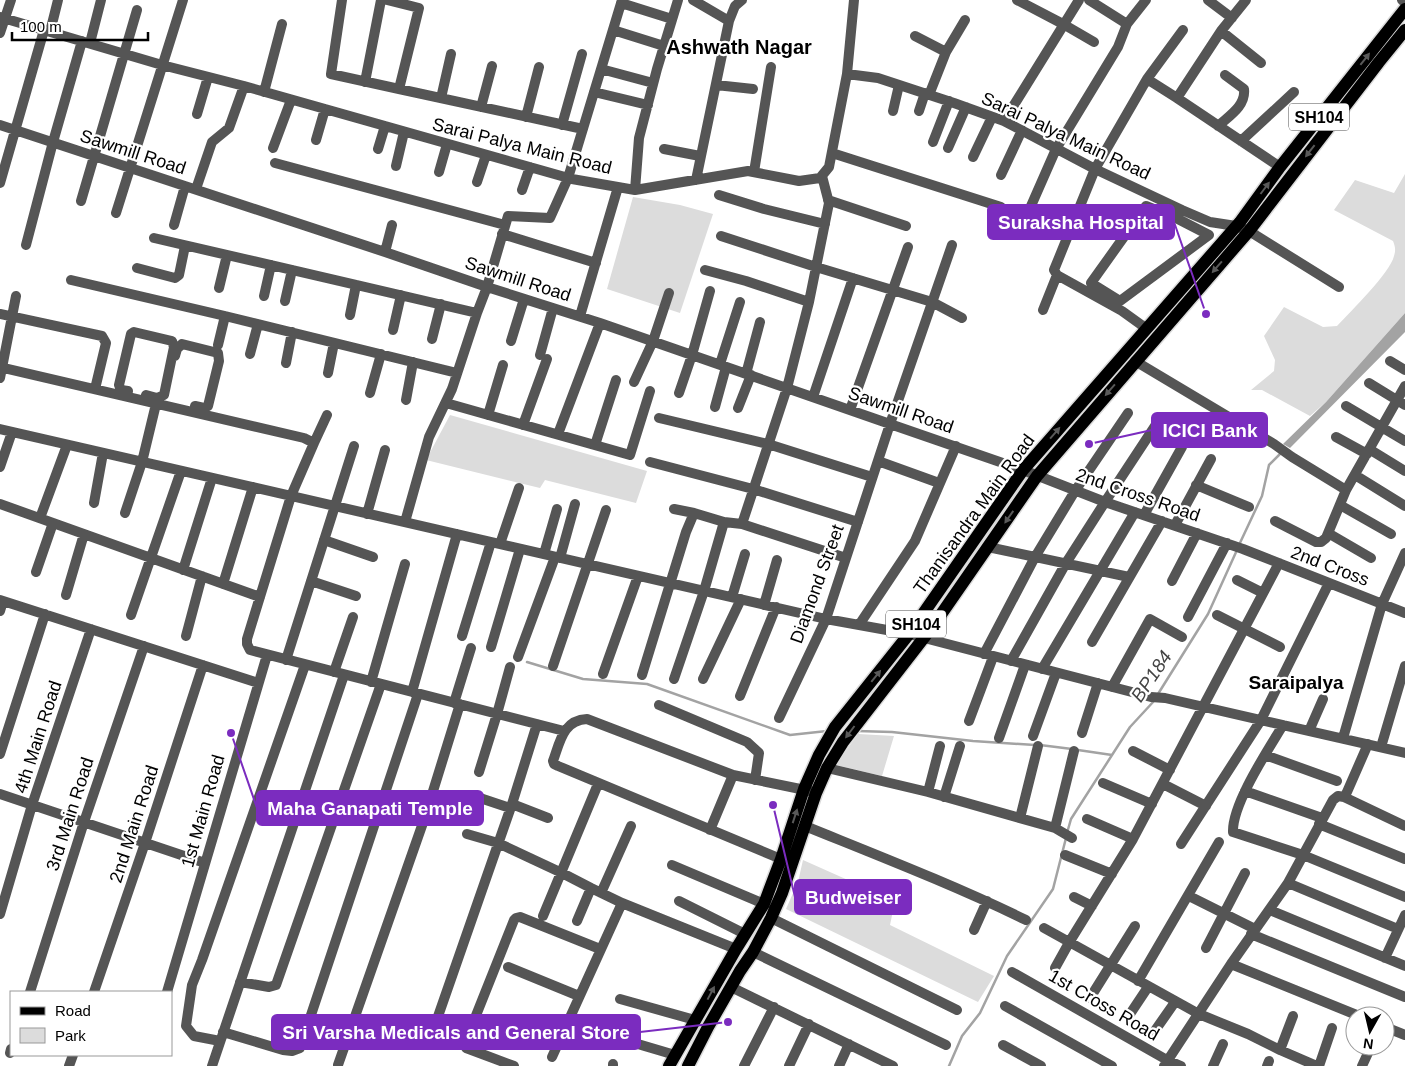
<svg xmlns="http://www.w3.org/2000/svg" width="1405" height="1066" font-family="Arial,sans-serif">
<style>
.green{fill:#dcdcdc}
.water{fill:#a3a3a3}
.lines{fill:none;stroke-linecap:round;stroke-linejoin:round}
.stream{stroke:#a3a3a3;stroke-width:2.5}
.major-casing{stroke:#dbdbdb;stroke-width:15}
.minor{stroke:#555;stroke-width:10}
.major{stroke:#000;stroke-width:12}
.oneway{fill:#595959}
.labels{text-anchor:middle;stroke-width:4.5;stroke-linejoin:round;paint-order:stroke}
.shield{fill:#fff;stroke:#4c4c4c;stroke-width:1}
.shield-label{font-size:16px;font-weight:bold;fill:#000}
.street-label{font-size:18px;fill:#000;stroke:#fff}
.water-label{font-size:19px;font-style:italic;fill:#444;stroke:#fff}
.neighbourhood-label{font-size:19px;font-weight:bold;fill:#000;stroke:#fff}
.quarter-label{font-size:20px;font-weight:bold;fill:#000;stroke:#fff}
.leader{fill:none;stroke:#7b2cbf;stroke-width:2}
.callout-dot{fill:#7b2cbf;stroke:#fff;stroke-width:2}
.callout{fill:#7b2cbf;stroke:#7b2cbf;stroke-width:2}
.callout-label{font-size:19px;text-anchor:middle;font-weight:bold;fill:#fff}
</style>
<rect width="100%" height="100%" fill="#fff"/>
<path class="green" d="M 1405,174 L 1405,313 L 1326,402 L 1310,416 L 1262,390 L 1251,390 L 1274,371 L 1275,360 L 1264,336 L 1284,307 L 1323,327 L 1337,326 C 1351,311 1390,273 1394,256 C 1396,250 1395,246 1393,241 L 1334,210 L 1355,180 L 1394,193 Z
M 633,197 L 680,205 L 713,214 L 680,313 L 607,289 Z
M 450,415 L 647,471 L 636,503 L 545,480 L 540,488 L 426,460 Z
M 858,734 L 894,736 L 882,776 L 836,765 Z
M 803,860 L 895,901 L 890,925 L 994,976 L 978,1002 L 786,909 L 798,882 Z"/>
<path class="water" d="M 1405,313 L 1405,332 L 1290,448 L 1283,444 L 1326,402 Z"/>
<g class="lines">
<path class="stream" d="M 1239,545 L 1262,496 L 1269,465 L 1281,453
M 527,662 L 583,679 L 647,684 L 790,735 L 827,731
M 1158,694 L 1208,614 L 1237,550
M 857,731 L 892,732 L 973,741 L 1035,745
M 1040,745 L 1072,749
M 1078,750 L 1112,755
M 1067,833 L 1071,819 L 1130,727 L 1154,701
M 949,1066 L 962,1036 L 980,1013 L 1007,956 L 1053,889 L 1066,838"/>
<g class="major-casing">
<path id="major" d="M 669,1066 L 736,949 L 764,904 L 781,859 L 804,789 L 819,755 L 835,727 L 909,634 L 1023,470 L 1240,222 L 1280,167 L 1405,9
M 688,1066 L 708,1027 L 740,971 L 753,952 L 771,918 L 782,893 L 816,793 L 827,768 L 843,742 L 933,626 L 1037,476 L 1249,231 L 1379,62 L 1405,30"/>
</g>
<path class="minor" d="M 342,0 L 331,74 L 399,89
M 387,0 L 419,8 L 399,89 L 583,129
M 693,0 L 729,21
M 1017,0 L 1063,24 L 1094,42
M 1089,0 L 1127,24
M 1208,0 L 1232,18
M 1402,0 L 1405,2
M 621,3 L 672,19
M 0,17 L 162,65 L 244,86 L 572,179 L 635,190 L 748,171 L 799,181 L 820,178 L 829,167 L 847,74 L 878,78 L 954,103 L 1004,121 L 1095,169 L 1182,210 L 1210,222 L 1236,226 L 1249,231 L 1339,287
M 613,30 L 664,46
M 1221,31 L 1261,63
M 50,32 L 58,0
M 0,33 L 11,0
M 915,36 L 946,52
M 90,43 L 101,0
M 601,69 L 653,83
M 847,74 L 854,0
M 1147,79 L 1183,30
M 365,82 L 381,0
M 716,85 L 753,89
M 264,92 L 282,24
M 594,92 L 648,105
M 929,95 L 946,52 L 965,20
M 441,98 L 451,54
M 1177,98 L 1280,167
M 481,107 L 492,66
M 893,111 L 899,85
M 919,111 L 925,93
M 197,114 L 208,77
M 526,117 L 539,67
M 1004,121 L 1079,0
M 0,125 L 385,252 L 487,287 L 600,323 L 890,424 L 1023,470 L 1105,502 L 1243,549 L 1405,613
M 562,125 L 582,54
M 1218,126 C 1229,116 1246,106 1244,89 L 1225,75
M 316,140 L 325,109
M 1241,141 L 1294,92
M 933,142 L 949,101
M 273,148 L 291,100
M 948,148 L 966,107
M 378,149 L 385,126
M 664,149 L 700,156
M 832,153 L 1001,207
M 973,157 L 992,117
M 275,163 L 505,225
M 396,166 L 404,132
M 439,172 L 447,144
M 754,172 L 771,67
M 1001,175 L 1022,130
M 696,180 L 729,21 L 735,6 L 742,0
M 477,182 L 486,155
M 0,183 L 44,30
M 196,189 L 212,142 L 229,128 L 244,86
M 522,190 L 530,167
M 635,190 L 639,138 L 657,69 L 678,0
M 719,195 L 764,209 L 825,224
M 828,200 L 906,226
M 81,201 L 137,10
M 1146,206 L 1176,218 L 1209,235 L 1120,301 L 1091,283 Z
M 116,213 L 183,0
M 174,225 L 185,186
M 1020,231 L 1056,149 L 1118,47 L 1127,24 L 1146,0
M 502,234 L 596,263
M 721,236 L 816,267 L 932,302 L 962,318
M 154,238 L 477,313
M 26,245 L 53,142 L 82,41
M 385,252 L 392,225
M 137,268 L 175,278 L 179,275 L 185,246
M 705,270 L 746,281 L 809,302
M 71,280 L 225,316 L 457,373
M 219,288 L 227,255
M 264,296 L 271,265
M 285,301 L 292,270
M 1043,310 L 1057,275
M 0,314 L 102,336 L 106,343 L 95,389
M 350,315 L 356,285
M 580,316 L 618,187
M 1147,329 L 1122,311 L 1057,275 L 1054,270 L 1095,169 L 1147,79 L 1177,98 L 1221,31 L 1246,0
M 393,330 L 401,295
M 432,339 L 441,304
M 511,341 L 524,299
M 218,345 L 225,316
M 250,354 L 258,324
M 540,355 L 553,308
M 175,356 L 177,349 L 182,344 L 218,353 L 219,361 L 208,406 L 204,408 L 195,406
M 1135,361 L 1274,444 L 1292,457 L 1346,490 L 1405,386
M 1390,361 L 1405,370
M 286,363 L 292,332
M 720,364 L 740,302
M 0,367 L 304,438 L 314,443 L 291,496 L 247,639 L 247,644 L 250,650 L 564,731
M 328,373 L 334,343
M 746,374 L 760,322
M 0,378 L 16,296
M 634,382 L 653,341 L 669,293
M 1369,383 L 1405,405
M 370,393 L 381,354
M 679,393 L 692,355 L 710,291
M 127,396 L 128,391 L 121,390 L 119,385 L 131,334 L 134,332 L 172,341 L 174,347 L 164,395 L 157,398 L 146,395
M 813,397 L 853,278
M 406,400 L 413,362
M 446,403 L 630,455 L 650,391
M 1346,406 L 1405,441
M 715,407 L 726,367
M 738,408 L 751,375
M 850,410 L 908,247
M 488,415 L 503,365
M 659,418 L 768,444 L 872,477
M 523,425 L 547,359
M 0,429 L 826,619 L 909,634 L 1151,697 L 1165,698 L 1405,753
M 558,434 L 600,323
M 1336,437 L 1367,454
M 314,443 L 327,415
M 595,445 L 616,380
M 1369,449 L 1405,471
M 878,461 L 939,483
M 650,462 L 753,489 L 858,522
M 0,467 L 12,432
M 1355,475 L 1405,506
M 1196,485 L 1249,507
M 94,503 L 103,453
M 0,504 L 260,597
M 1340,505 L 1391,534
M 674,509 L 694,513
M 125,513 L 142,462 L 156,404
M 367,514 L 385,450
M 1144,515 L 1182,447
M 40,518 L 67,445
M 1275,521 L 1316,542 L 1321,542 L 1326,538 L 1346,490
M 405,522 L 429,437 L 452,389 L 477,313 L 487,287 L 508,216 L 550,218 L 568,178 L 622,0
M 742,524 L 787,388 L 809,302 L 829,203 L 822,176
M 1175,525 L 1211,459
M 1328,533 L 1371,558
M 324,540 L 373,557
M 500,544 L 519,488
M 988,547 L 1129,577
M 544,554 L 557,509
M 560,558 L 575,504
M 183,570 L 212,478
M 36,572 L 53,523
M 1237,580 L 1263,593
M 311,581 L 356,596
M 1172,581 L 1197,533
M 223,584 L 253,487
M 66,595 L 84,534
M 732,597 L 745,554
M 0,600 L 258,683
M 764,605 L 777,560
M 0,611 L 3,601
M 131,615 L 181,471
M 1217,615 L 1280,647
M 1188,617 L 1227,543
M 859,625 L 915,541 L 956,446
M 186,636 L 202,576
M 462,636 L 491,542
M 1092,642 L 1162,521
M 491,647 L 520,549
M 984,654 L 1035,557 L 1075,491 L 1128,413
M 518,657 L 555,557
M 286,660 L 354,446
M 1011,661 L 1066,563 L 1105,502 L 1155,426
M 553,666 L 606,510
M 1042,669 L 1135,512
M 334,672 L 353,617
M 603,674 L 638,576
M 642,675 L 686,532 L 694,513 L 724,522 L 742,524 L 846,558
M 674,679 L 704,591 L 724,522
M 703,679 L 741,599
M 371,682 L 405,564
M 1112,687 L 1150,619 L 1182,637
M 412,692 L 457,534
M 740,696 L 776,607
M 454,703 L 471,648
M 659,705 L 747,742 L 759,753 L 755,780
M 779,718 L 826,619 L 890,424 L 952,245
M 969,721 L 993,657
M 1283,725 C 1268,750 1232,804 1233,832 L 1303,855 L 1405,897
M 1309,731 L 1323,699
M 1082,733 L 1098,683
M 1033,736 L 1056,673
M 999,738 L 1025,665
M 1343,738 L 1382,604 L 1405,553
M 1381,747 L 1405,666
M 1133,751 L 1170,770
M 0,754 L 45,614
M 1265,755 L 1337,781
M 827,768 L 928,792 L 1055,828 L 1072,838
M 479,772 L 497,714 L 510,667
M 1103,783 L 1152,804
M 1163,784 L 1206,806
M 1245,791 L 1322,818
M 928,792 L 940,746
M 0,794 L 205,863
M 477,797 L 510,808
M 944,797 L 960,746
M 1344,797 L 1405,826
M 512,804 L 548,818
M 1020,818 L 1038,746
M 1087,819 L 1133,839
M 1319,824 L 1405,859
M 805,826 C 879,856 954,885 1026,920
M 1055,828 L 1074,751
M 710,830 L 733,775
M 467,834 L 498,843 L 562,873 L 591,888 L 622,903 L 736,949
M 1181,844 L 1261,720 L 1329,583
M 1065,855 L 1112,874
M 781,859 L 558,766 L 554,764 L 553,761 C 560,742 563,720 587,719 L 733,775 L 810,791
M 672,865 L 764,904
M 1288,883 L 1398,929
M 601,893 L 631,826
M 1189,896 L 1255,929
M 1074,897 L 1092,906
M 679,901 L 745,934
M 1270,910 L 1405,966
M 0,914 L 32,805 L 91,629
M 543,916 L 598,784
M 771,918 L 957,1010
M 577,921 L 591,888
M 1044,928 L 1199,1014 L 1248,1034 L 1280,1050 L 1317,1066
M 974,930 L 987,901
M 1251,934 L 1405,997
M 1206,948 L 1245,873
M 753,952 L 946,1045
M 1385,958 L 1405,915
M 1231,964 L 1359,1016
M 508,967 L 579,996
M 1055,968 L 1070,941 L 1133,839 L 1279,563
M 1012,972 L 1167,1060 L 1181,1066
M 1138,981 L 1219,842
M 240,982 L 269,987 L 276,985 L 381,684
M 731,987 L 893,1066
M 30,992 L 84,822 L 144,646
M 94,992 L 145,843 L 203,665
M 167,992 L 267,655
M 1090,998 L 1135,926
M 620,999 L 695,1020
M 1005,1006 L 1112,1066
M 1128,1017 L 1148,987
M 473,1023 L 514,920 L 516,918 L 520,917 L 600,949
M 435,1025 L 512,804 L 537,724
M 1385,1027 L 1405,1035
M 223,1032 L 283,1050 L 292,1051 L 300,1048 L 418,694
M 1154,1032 L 1175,1002
M 604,1034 L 675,1055
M 220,1041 L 194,1036 L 186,1026 L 192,985 L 202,960 L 305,665
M 1003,1045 L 1041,1066
M 466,1048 L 514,1066
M 1280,1050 L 1293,1016
M 10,1053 L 11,1049
M 552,1057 L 622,903
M 338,1065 L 425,817 L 460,704
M 69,1066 L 73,1055
M 212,1066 L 344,675
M 613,1066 L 613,1064
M 744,1066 L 774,1007
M 789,1066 L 809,1024
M 839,1066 L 849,1044
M 1164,1066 L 1231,964 L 1288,883 L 1333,800 L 1338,796 L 1344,797 L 1347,792 L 1368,744
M 1213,1066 L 1223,1044
M 1267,1066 L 1269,1061
M 1319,1066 L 1332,1028
M 1362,1066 L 1368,1053"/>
<use href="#major" class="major"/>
</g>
<defs><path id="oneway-solid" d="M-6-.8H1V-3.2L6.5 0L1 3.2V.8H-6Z" transform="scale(1.25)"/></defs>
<g class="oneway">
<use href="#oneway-solid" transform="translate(1365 59) rotate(-52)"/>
<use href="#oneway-solid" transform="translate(1310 151) rotate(128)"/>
<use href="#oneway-solid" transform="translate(1265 188) rotate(-53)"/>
<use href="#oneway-solid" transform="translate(1217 267) rotate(131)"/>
<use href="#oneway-solid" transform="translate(1110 390) rotate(131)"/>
<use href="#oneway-solid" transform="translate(1055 433) rotate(-49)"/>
<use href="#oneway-solid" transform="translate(1009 517) rotate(125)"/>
<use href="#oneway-solid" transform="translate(876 676) rotate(-51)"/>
<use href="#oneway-solid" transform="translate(850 732) rotate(127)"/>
<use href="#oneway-solid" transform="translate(795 816) rotate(-72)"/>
<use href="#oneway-solid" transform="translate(711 993) rotate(-62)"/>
</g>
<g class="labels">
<g class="shield">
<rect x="1289" y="103.5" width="60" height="27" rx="4"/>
<rect x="886" y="610.5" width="60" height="27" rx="4"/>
</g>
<g class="shield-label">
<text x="1319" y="123">SH104</text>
<text x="916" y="630">SH104</text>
</g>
<g class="street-label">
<text transform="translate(1066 136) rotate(25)" y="6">Sarai Palya Main Road</text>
<text transform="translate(522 146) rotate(14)" y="6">Sarai Palya Main Road</text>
<text transform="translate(133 152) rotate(18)" y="6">Sawmill Road</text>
<text transform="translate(518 279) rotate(18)" y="6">Sawmill Road</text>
<text transform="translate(901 410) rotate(19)" y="6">Sawmill Road</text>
<text transform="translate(1138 495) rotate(19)" y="6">2nd Cross Road</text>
<text transform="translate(974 514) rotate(-54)" y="6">Thanisandra Main Road</text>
<text transform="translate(1330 566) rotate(21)" y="6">2nd Cross</text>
<text transform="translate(817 584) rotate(-70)" y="6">Diamond Street</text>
<text transform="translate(38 737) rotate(-72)" y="6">4th Main Road</text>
<text transform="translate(203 811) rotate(-74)" y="6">1st Main Road</text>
<text transform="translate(70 814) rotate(-72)" y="6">3rd Main Road</text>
<text transform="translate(134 824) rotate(-72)" y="6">2nd Main Road</text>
<text transform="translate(1104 1005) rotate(30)" y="6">1st Cross Road</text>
</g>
<g class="water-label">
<text transform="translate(1151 676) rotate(-56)" y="7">BP184</text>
</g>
<g class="neighbourhood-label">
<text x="1296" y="689">Saraipalya</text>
</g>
<g class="quarter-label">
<text x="739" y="54">Ashwath Nagar</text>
</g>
</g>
<path class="leader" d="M1206 314L1174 222M1089 444L1152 430M231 733L257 808M773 805L795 897M728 1022L640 1032"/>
<g class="callout-dot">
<circle cx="1206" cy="314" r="5"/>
<circle cx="1089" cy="444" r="5"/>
<circle cx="231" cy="733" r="5"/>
<circle cx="773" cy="805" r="5"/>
<circle cx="728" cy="1022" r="5"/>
</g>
<g class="callout">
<rect x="988" y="205" width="186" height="34" rx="5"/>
<rect x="1152" y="413" width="115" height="34" rx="5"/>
<rect x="257" y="791" width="226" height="34" rx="5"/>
<rect x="795" y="880" width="116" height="34" rx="5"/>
<rect x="272" y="1015" width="368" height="34" rx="5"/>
</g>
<g class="callout-label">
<text x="1081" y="229">Suraksha Hospital</text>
<text x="1210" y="437">ICICI Bank</text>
<text x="370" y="815">Maha Ganapati Temple</text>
<text x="853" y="904">Budweiser</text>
<text x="456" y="1039">Sri Varsha Medicals and General Store</text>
</g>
<rect x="10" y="991" width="162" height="65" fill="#ffffff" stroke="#999999"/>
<rect x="20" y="1007" width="25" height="8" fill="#000000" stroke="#999999"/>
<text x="55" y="1016" font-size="15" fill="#000000">Road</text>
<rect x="20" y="1028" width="25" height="15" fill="#dcdcdc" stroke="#999999"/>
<text x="55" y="1041" font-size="15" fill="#000000">Park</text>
<g transform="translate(1370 1031) rotate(188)"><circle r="24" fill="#ffffff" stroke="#999999"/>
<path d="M0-4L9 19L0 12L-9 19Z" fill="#000000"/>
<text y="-8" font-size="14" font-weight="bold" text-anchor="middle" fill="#000000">N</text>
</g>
<path d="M12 32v8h136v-8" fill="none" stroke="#000000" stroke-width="2.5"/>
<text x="20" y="32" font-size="15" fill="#000000" stroke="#ffffff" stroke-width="4" paint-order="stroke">100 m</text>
</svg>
